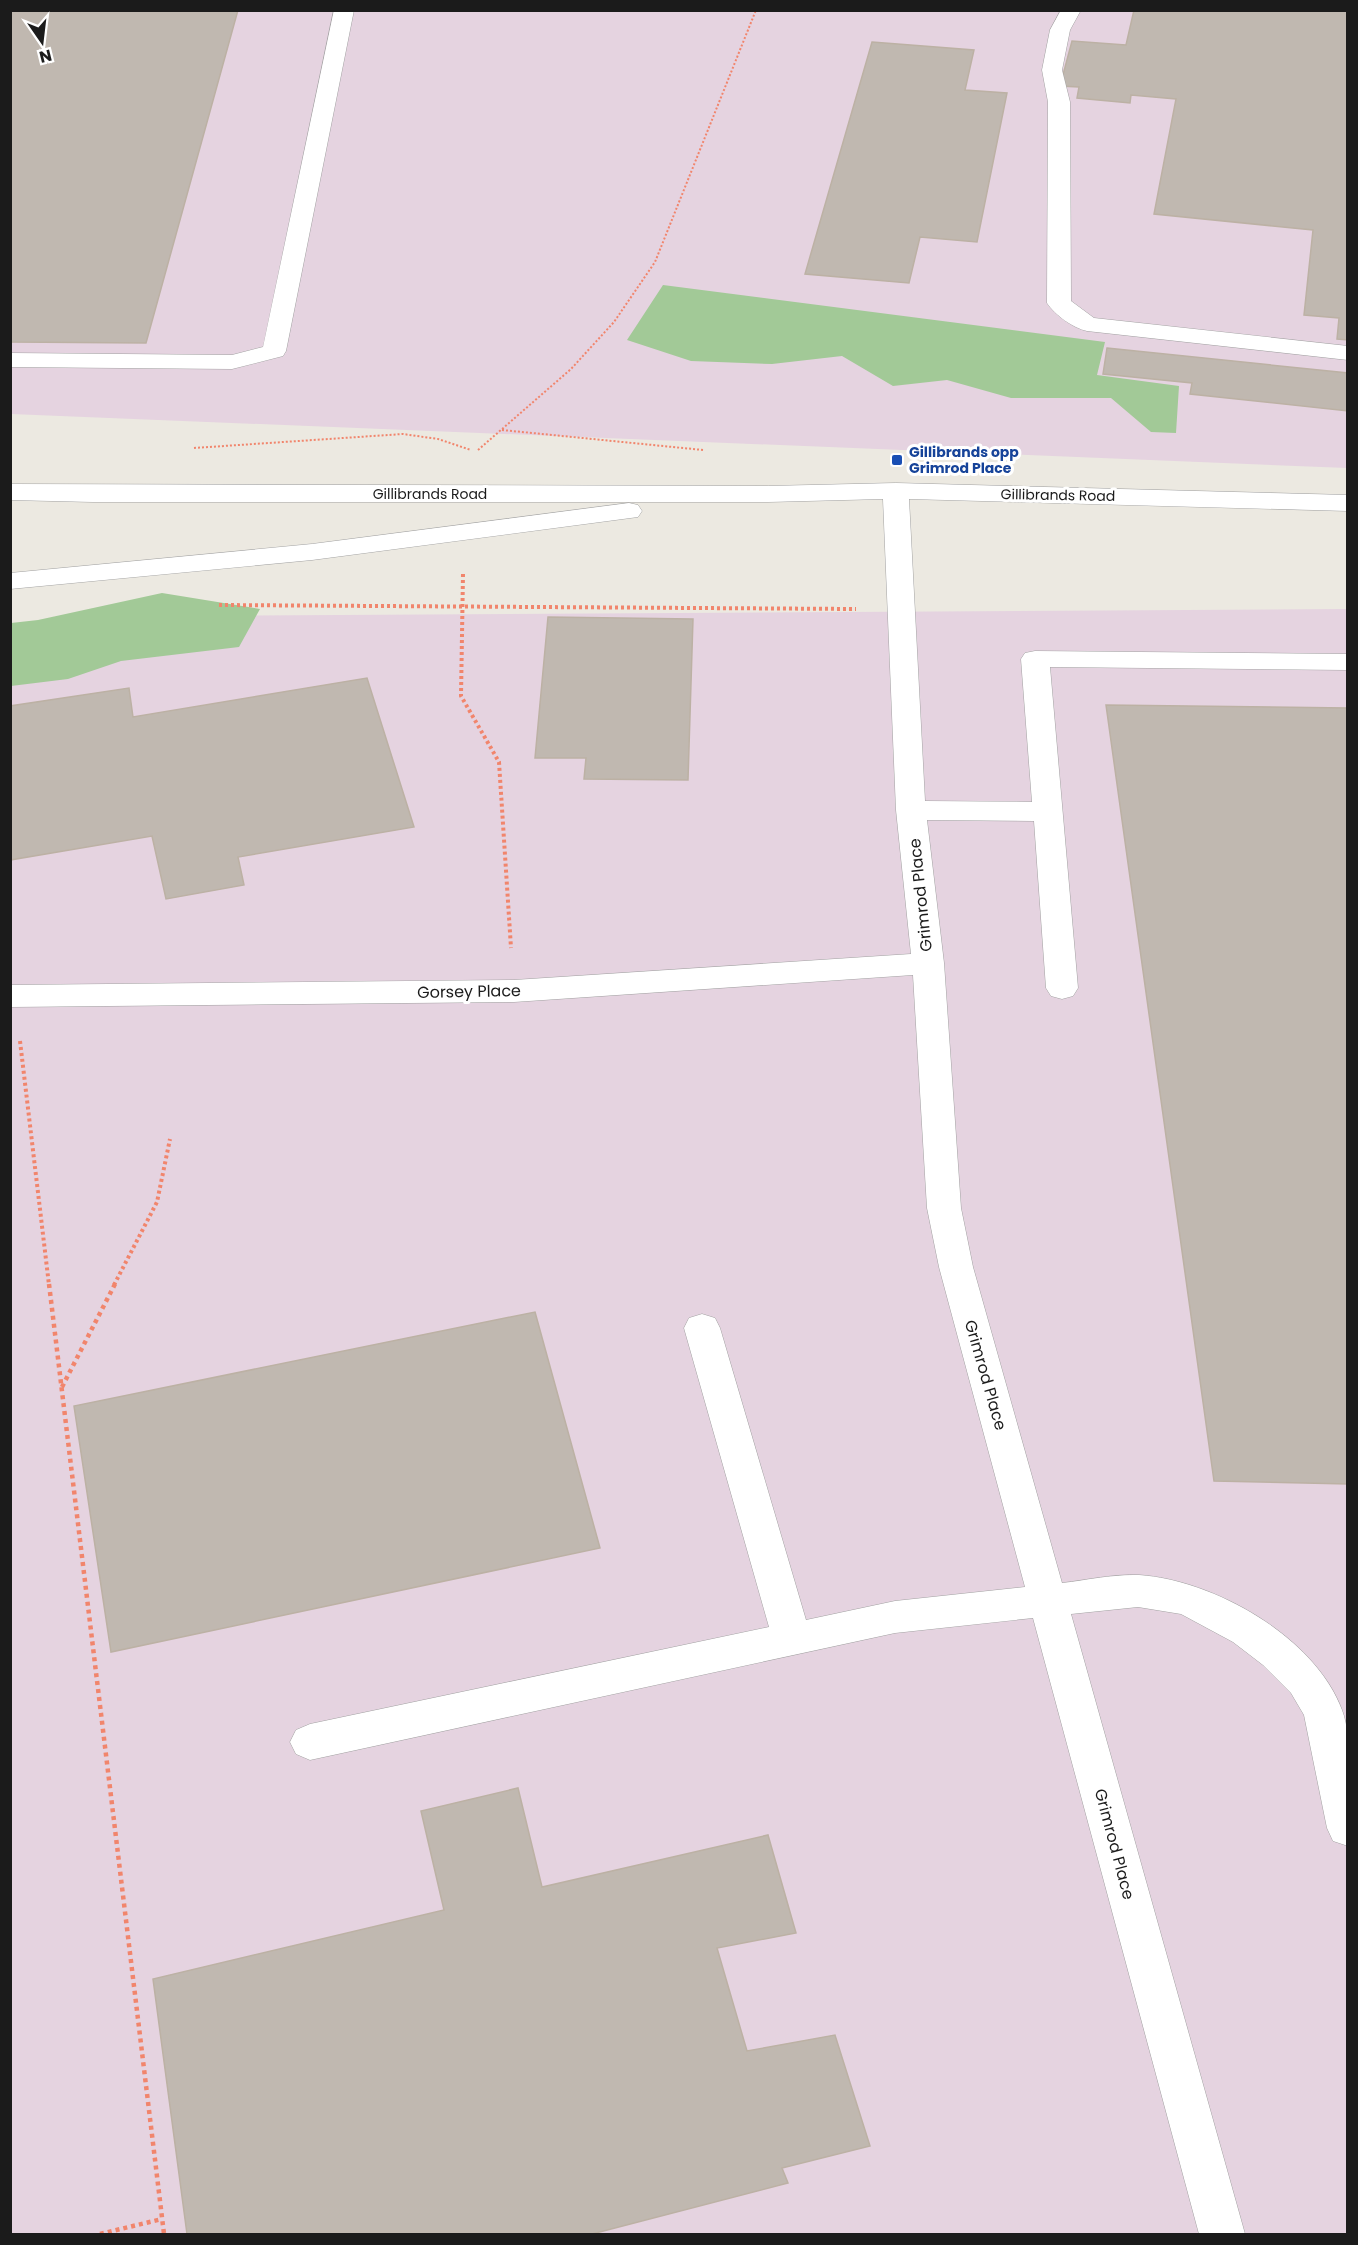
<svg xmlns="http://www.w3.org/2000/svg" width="1358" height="2245" font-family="Poppins,sans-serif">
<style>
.industrial{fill:#e5d3e0}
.forest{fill:#a2c997}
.building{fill:#c0b8b0;stroke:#bcb1a4;stroke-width:1.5}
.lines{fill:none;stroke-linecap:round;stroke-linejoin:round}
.minor-casing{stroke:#a2a2a2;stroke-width:1}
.path-far2{stroke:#f1856c;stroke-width:2;stroke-dasharray:2 2;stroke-linecap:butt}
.path-far1{stroke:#f1856c;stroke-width:4;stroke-dasharray:3 3;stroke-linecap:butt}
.path{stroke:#f1856c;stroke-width:4.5;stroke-dasharray:4 4;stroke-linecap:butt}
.minor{fill:#fff;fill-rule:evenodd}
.transit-dot{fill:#1a4fb4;stroke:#fff;stroke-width:2}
.labels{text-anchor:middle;stroke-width:6;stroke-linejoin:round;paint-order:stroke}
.far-transit-label{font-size:14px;font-weight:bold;fill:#164399;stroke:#fff;text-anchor:start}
.far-street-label{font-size:14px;fill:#1b1b1b;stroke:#fff}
.street-label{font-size:16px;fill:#1b1b1b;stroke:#fff}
</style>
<rect width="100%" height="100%" fill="#ece9e1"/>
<path class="industrial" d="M 10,11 L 1347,11 L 1347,468 L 11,414 Z
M 1347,609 L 1347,2234 L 11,2234 L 11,631 L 175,616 Z"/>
<path class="forest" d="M 663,285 L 1105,342 L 1097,375 L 1179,386 L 1176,433 L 1151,432 L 1111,398 L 1011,398 L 947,380 L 893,386 L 842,356 L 772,364 L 691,361 L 627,340 Z
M 162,593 L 260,609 L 239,647 L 121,661 L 68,679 L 11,686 L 11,623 L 38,620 Z"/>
<path class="building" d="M 10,10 L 238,10 L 146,343 L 10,342 Z
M 1134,10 L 1348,10 L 1348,340 L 1337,339 L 1339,318 L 1304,315 L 1313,230 L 1154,214 L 1176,99 L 1131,95 L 1130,103 L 1077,98 L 1079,87 L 1060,86 L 1072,41 L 1126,45 Z
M 872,42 L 974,50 L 965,90 L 1007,93 L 977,242 L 920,237 L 909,283 L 805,274 Z
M 1107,348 L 1348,373 L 1348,411 L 1190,394 L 1192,383 L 1103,374 Z
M 548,617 L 693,619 L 688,780 L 584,779 L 586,758 L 535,758 Z
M 367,678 L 414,827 L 238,857 L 244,885 L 166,899 L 152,836 L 10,860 L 10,706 L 129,688 L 133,717 Z
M 1106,705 L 1348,708 L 1348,1484 L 1214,1481 Z
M 535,1312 L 600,1548 L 111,1652 L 74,1406 Z
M 518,1788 L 542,1887 L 768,1835 L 796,1933 L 717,1948 L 747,2051 L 835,2035 L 870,2146 L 782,2168 L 788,2183 L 592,2234 L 187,2234 L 153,1979 L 444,1910 L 421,1811 Z"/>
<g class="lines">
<g class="minor-casing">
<path id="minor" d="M 334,10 L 354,10 L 286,351 L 283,356 L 232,369 L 10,367 L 10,353 L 232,355 L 263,347 Z
M 1061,10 L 1081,10 L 1070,30 L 1062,70 L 1070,102 L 1071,301 L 1094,318 L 1348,346 L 1348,360 L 1087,331 C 1073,328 1055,315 1047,303 L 1048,102 L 1042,70 L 1050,30 Z
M 896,483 L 1348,495 L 1348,511 L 909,499 L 925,801 L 1032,802 L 1021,659 L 1025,653 L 1035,651 L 1348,654 L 1348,670 L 1050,667 L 1078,988 L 1073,996 L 1062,999 L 1051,996 L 1046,988 L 1034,821 L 927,820 L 944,963 L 961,1208 L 973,1267 L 1062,1583 C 1087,1580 1114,1574 1139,1575 C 1214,1580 1315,1637 1342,1710 C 1354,1740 1348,1811 1348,1846 L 1333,1841 L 1327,1828 L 1304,1715 L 1291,1693 L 1263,1665 L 1233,1642 L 1181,1614 L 1138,1607 L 1071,1614 L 1245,2234 L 1199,2234 L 1033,1618 L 895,1633 L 310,1760 L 296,1754 L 290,1742 L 296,1730 L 310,1724 L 769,1627 L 684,1328 L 689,1318 L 702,1314 L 715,1318 L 720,1328 L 806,1620 L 895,1601 L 1025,1587 L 939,1267 L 927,1208 L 913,975 L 514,1002 L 10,1007 L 10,985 L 514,980 L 911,954 L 896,810 L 883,499 L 768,502 L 93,502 L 10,500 L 10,484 L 768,486 Z
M 629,503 L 638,505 L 642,511 L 638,517 L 312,560 L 10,589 L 10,573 L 312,544 Z"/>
</g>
<path class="path-far2" d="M 502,430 L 703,450
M 194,448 L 403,434 L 438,439 L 471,450
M 478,450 L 571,369 L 614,322 L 655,262 L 756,10"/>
<path class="path-far1" d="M 463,574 L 461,696 L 499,762 L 511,948
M 219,605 L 856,609
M 20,1041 L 49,1285
M 114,1285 L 157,1202 L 170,1139"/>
<path class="path" d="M 49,1284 L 164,2234
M 62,1387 L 115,1284
M 100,2234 L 162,2219"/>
<use href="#minor" class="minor"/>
</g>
<rect class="transit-dot" x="891" y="454" width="12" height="12" rx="3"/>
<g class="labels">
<g class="far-transit-label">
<text x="909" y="457">Gillibrands opp<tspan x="909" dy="16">Grimrod Place</tspan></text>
</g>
<g class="far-street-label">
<text x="430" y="499">Gillibrands Road</text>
<text transform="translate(1058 495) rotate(1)" y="5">Gillibrands Road</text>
</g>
<g class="street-label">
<text transform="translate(920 895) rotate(-96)" y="6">Grimrod Place</text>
<text transform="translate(469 991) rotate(-1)" y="6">Gorsey Place</text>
<text transform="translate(986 1375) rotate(74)" y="6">Grimrod Place</text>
<text transform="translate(1115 1844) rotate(75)" y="6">Grimrod Place</text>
</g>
</g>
<rect width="1358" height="2245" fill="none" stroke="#1b1b1b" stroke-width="24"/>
<g transform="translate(42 42) rotate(166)" stroke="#ffffff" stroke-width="4.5" paint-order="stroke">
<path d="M0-4.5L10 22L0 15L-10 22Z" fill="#1b1b1b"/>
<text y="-9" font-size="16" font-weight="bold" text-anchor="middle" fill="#1b1b1b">N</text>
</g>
</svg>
